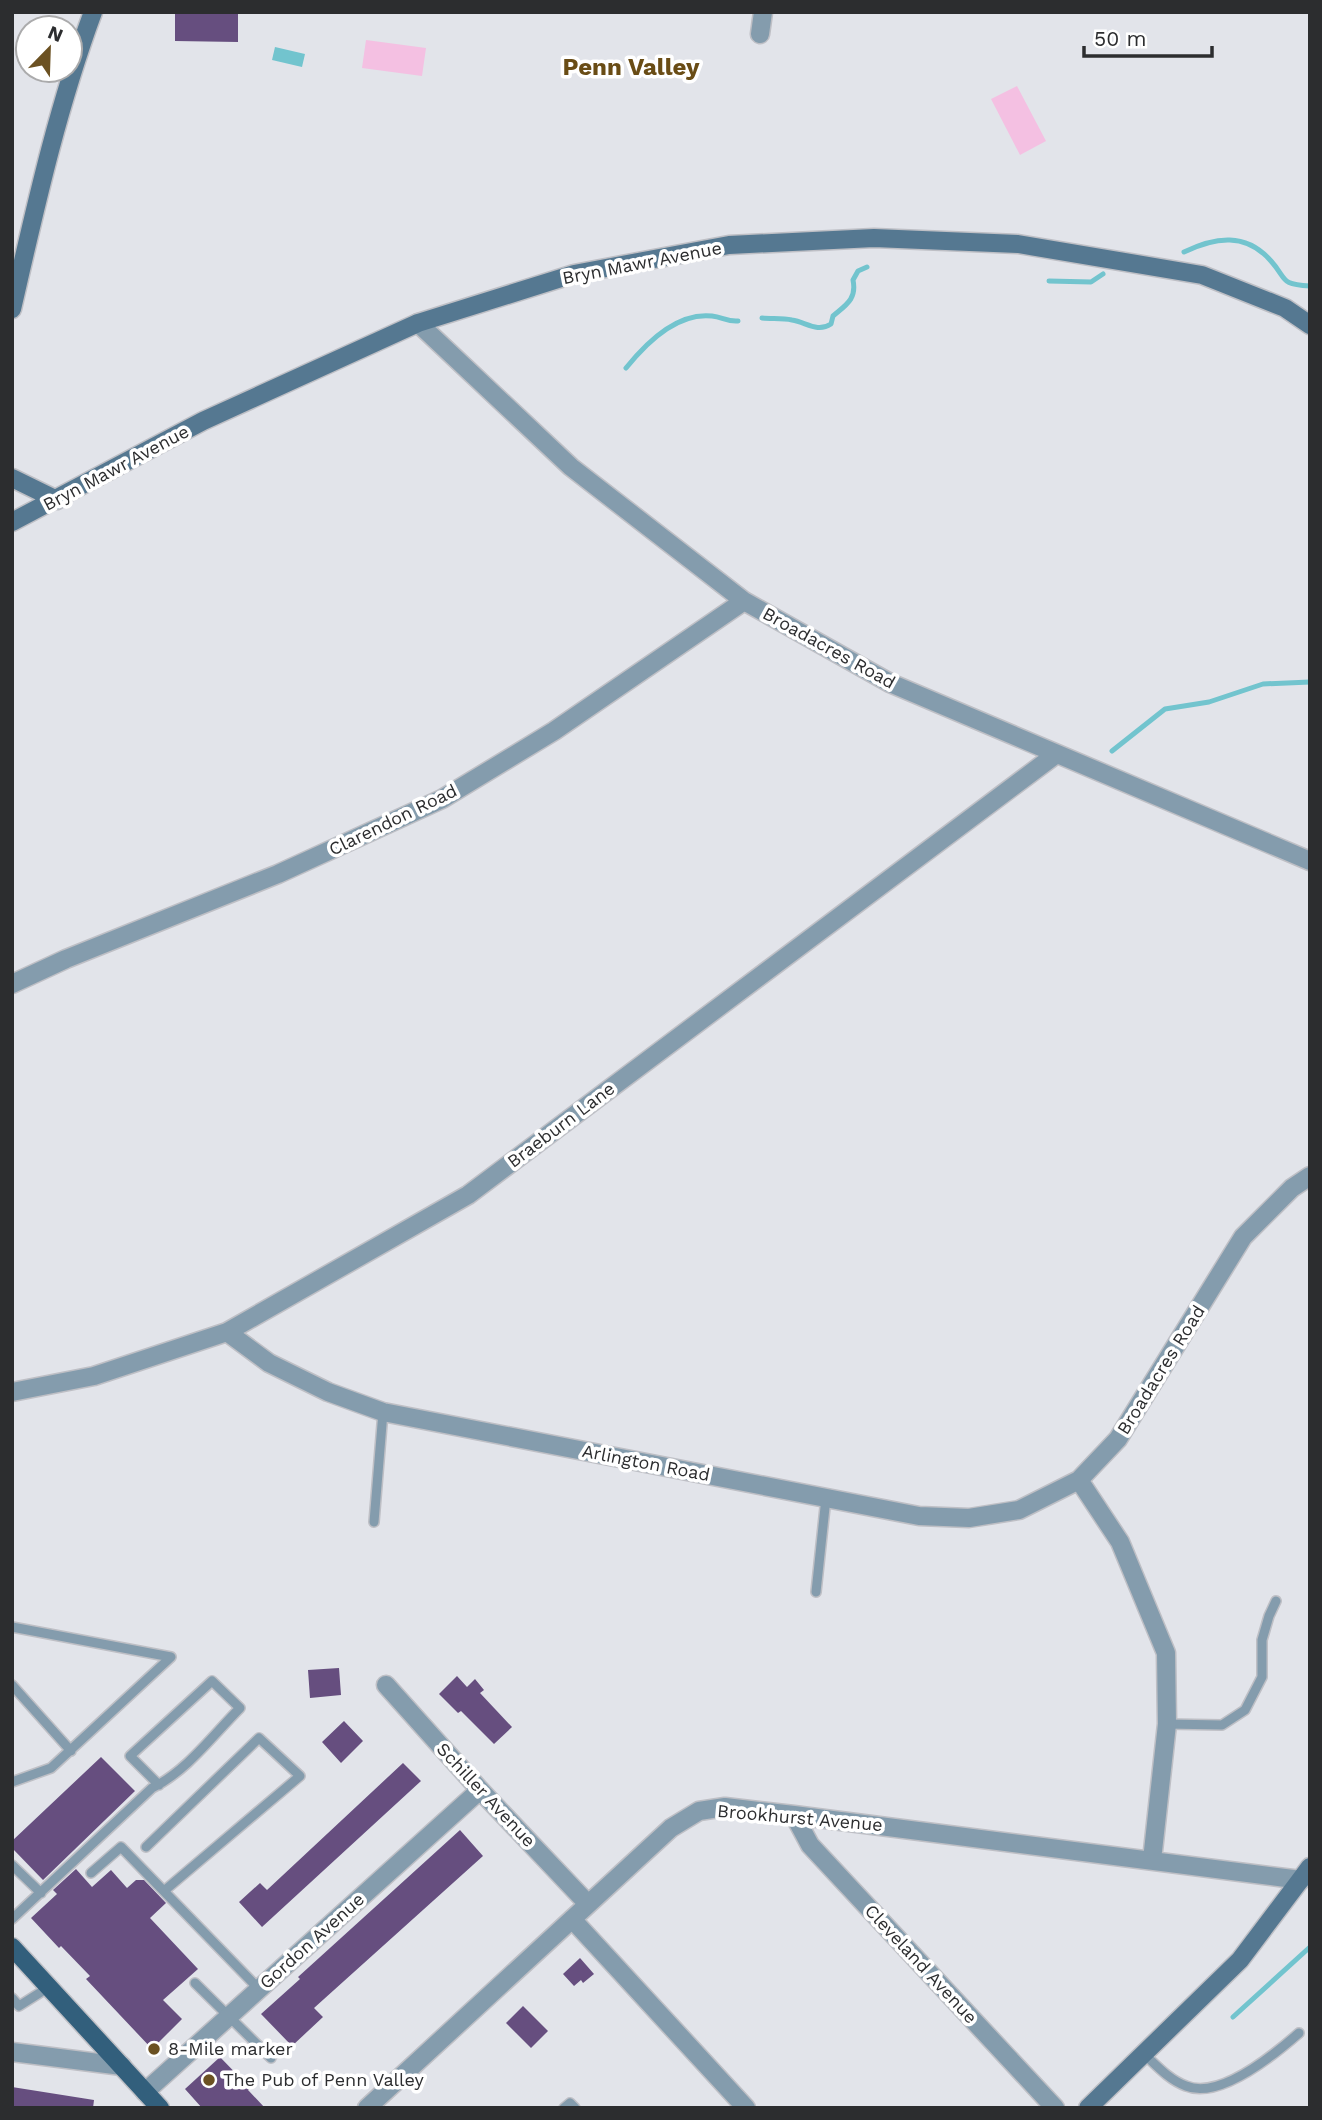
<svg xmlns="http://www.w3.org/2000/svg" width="1322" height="2120" font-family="'Work Sans',sans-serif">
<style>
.green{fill:#f4c0e2}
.water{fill:#72c4ce}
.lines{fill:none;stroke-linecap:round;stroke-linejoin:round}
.stream{stroke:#72c4ce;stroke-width:5}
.building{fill:#664e7f}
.lane-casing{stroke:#bebfc5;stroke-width:12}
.street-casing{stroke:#bebfc5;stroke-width:21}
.secondary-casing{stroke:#bebfc5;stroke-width:21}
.primary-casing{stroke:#bebfc5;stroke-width:21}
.lane{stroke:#849cad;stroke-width:9}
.street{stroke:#849cad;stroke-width:18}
.secondary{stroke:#557891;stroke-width:18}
.primary{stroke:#325f7c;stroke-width:18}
.poi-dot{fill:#6b5122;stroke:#fff;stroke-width:2.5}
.labels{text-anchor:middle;stroke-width:7;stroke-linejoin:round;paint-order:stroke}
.street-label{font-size:18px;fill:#2c2d2f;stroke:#fff}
.poi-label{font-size:18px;fill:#2c2d2f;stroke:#fff;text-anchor:start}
.district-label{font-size:24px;font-weight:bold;fill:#694c15;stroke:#fff}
</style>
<rect width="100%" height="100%" fill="#e2e4ea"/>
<path class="green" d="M 366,40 L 426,48 L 422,76 L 362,68 Z
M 1017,86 L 1046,141 L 1020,155 L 991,99 Z"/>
<path class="water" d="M 275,47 L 305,54 L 302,67 L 272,60 Z"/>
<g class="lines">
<path class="stream" d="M 1184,252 C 1215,237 1246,232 1271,261 C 1288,280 1279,284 1310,286
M 1049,281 L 1091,282 L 1103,274
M 762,318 C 772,319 782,318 792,320 C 806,322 817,333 831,324 L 833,316 C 846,305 857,299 853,280 L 858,271 L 867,267
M 626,368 C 646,343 677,312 712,316 C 722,317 728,322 738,321
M 1112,751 L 1165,709 L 1209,702 L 1263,684 L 1310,682
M 1233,2017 L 1310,1947"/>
</g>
<path class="building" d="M 175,12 L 238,12 L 238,42 L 175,41 Z
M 339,1668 L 341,1695 L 310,1698 L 308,1670 Z
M 457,1676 L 467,1687 L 475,1679 L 484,1690 L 480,1693 L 512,1727 L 494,1744 L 461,1711 L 458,1713 L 439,1694 Z
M 344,1721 L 363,1741 L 341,1763 L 322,1742 Z
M 101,1757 L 135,1791 L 43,1880 L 12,1848 L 12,1841 Z
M 403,1763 L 421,1781 L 262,1927 L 239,1902 L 260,1883 L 267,1890 Z
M 460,1830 L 483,1856 L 314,2008 L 323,2017 L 292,2046 L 261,2014 L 300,1979 L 298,1977 Z
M 76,1869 L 92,1887 L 111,1870 L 127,1888 L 136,1880 L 144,1880 L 166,1903 L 150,1918 L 198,1969 L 163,2000 L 182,2019 L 152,2049 L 86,1979 L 90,1976 L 61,1946 L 59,1948 L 31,1918 L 57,1894 L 53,1890 Z
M 580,1958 L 594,1974 L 583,1983 L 581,1980 L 574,1986 L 563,1974 Z
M 523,2006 L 548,2031 L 531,2048 L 506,2023 Z
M 220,2057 L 250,2088 L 248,2090 L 265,2108 L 202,2108 L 185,2089 Z
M 12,2087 L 94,2100 L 93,2108 L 12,2108 Z"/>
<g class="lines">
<g class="lane-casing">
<path id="lane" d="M 374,1522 L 383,1412
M 816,1592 L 826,1498
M 12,1627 L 171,1657 L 51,1768 L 12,1782
M 12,1685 L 71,1751
M 1167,1724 L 1222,1725 L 1245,1710 L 1262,1677 L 1262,1640 L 1269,1616 L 1276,1601
M 146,1847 L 259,1738 L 300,1776 L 164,1891
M 12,1865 L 41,1893
M 91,1873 L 121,1847 L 259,1989
M 12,1919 L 152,1788 C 187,1771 213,1735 240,1708 L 212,1681 L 130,1756 L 159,1785
M 195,1983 L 271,2058
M 12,1998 L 19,2006 L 49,1987
M 1143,2053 C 1156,2065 1169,2080 1186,2086 C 1220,2100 1275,2054 1299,2033
M 564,2108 L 570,2103 L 575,2108"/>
</g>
<g class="street-casing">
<path id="street" d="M 760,34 L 763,12
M 418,323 L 571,467 L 744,601 L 890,683 L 1310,861
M 12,984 L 66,959 L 278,874 L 442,799 L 554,731 L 744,601
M 227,1332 L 269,1363 L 328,1392 L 383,1412 L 919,1516 L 969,1518 L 1019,1510 L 1079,1480
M 12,1392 L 94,1376 L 227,1332 L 468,1195 L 1055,755
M 386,1685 L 480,1790 L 588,1904
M 794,1815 L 810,1845 L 1055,2108
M 1152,1860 L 1167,1724 L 1166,1653 L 1120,1542 L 1079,1480 L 1118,1439 L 1243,1237 L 1292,1188 L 1310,1176
M 572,1919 L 746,2108
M 12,2052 L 122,2066
M 145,2092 L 480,1790
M 367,2108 L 671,1828 L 699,1811 L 725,1807 L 794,1815 L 1301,1880"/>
</g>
<g class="secondary-casing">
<path id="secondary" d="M 12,309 C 35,209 57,109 93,12
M 12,478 L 57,500
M 12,522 L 203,421 L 418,323 L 574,274 L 729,245 L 874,238 L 1018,244 L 1202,275 L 1285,308 L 1310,325
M 1088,2108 L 1240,1960 L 1310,1867"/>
</g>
<g class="primary-casing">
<path id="primary" d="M 12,1947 L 160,2108"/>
</g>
<use href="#lane" class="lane"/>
<use href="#street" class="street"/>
<use href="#secondary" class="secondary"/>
<use href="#primary" class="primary"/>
</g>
<g class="poi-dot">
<circle cx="154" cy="2049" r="7"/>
<circle cx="209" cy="2080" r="7"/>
</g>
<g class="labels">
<g class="street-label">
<text transform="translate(642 263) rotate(-11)" y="6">Bryn Mawr Avenue</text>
<text transform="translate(116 468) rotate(-28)" y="6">Bryn Mawr Avenue</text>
<text transform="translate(829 648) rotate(29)" y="6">Broadacres Road</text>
<text transform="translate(393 820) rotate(-26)" y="6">Clarendon Road</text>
<text transform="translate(561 1125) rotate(-37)" y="6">Braeburn Lane</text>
<text transform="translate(1161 1370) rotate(-58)" y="6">Broadacres Road</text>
<text transform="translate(646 1463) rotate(11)" y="6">Arlington Road</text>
<text transform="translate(486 1795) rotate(47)" y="6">Schiller Avenue</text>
<text transform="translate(800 1818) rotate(5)" y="6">Brookhurst Avenue</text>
<text transform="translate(312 1941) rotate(-42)" y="6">Gordon Avenue</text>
<text transform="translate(921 1964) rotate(47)" y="6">Cleveland Avenue</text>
</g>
<g class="poi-label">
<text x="168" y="2055">8-Mile marker</text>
<text x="223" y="2086">The Pub of Penn Valley</text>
</g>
<g class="district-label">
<text x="631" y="75">Penn Valley</text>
</g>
</g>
<rect width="1322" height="2120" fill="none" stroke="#2c2d2f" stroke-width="28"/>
<g transform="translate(49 49) rotate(23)"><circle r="33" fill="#ffffff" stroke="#ababac" stroke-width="2"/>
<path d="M0-5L12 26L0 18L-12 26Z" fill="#6b5122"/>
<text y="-10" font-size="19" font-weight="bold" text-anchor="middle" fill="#2c2d2f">N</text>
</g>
<path d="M1084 46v10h128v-10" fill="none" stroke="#2c2d2f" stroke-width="3.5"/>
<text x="1094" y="46" font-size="21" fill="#2c2d2f" stroke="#ffffff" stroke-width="5" paint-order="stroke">50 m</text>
</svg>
